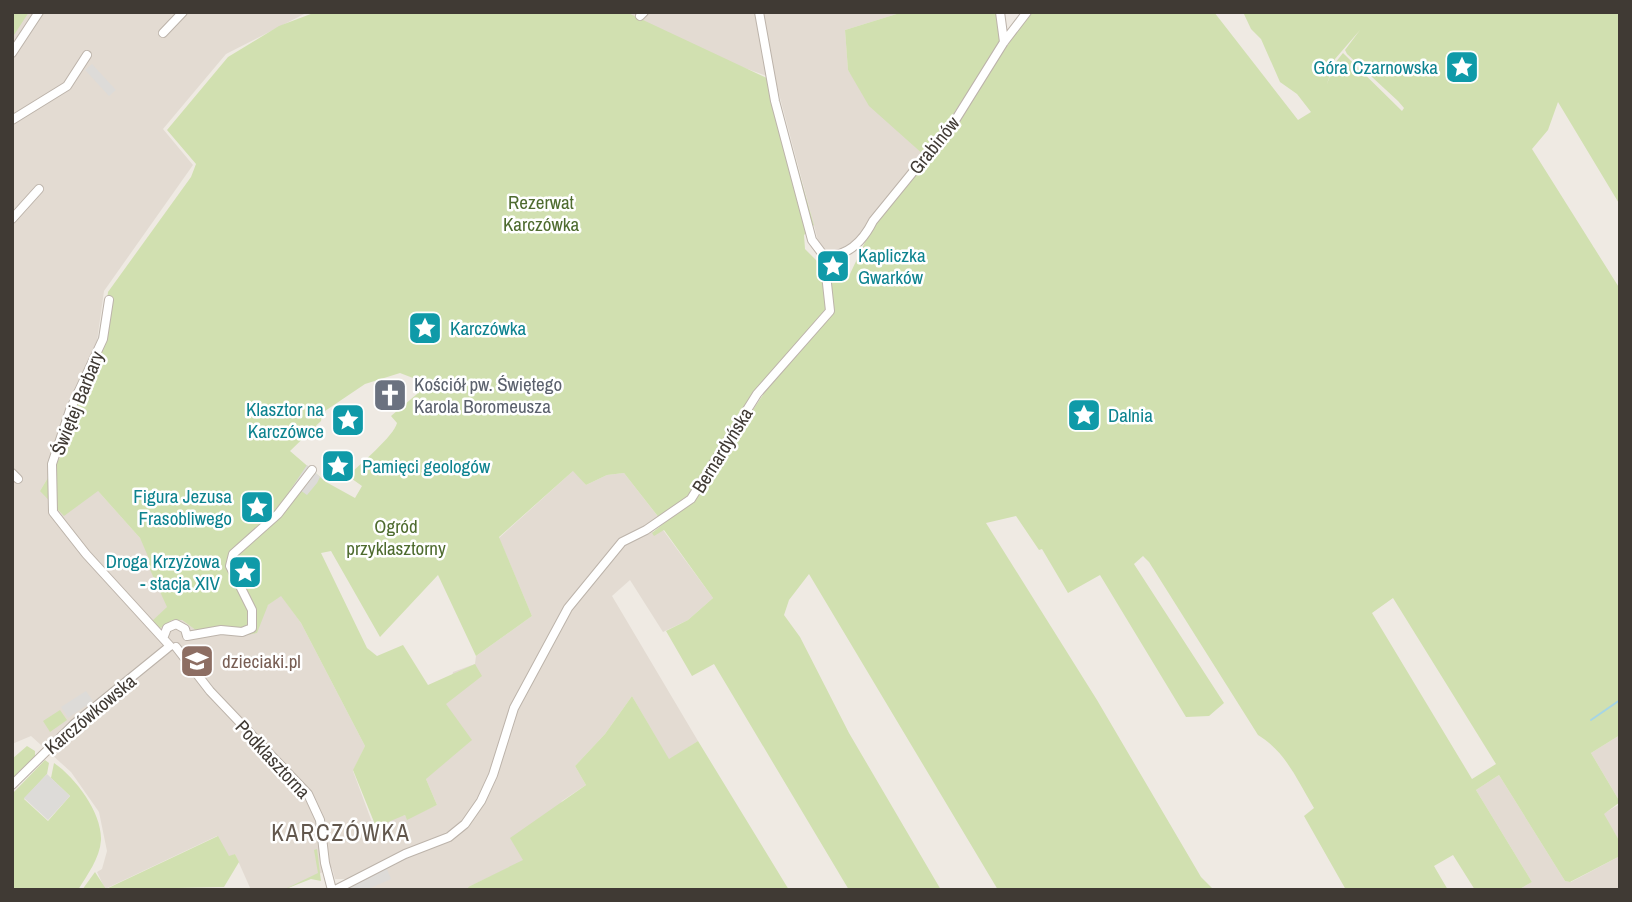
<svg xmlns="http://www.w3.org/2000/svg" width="1632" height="902" font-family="'Archivo Narrow',sans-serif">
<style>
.residential{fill:#e3dbd2}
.green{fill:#d1e0b0;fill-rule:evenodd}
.parking{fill:#dddbd8}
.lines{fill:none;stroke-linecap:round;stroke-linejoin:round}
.stream{stroke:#a5d5e6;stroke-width:2}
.street-casing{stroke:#bcb3aa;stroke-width:10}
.street{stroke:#fff;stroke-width:8}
.labels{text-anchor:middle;stroke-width:5;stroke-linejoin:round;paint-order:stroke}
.culture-label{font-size:19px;fill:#0d838f;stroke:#fff;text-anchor:end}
.street-label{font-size:19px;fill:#403a34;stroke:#fff}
.park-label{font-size:19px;fill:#4e6b2f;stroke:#fff}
.worship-label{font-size:19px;fill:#5b616d;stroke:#fff;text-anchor:start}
.education-label{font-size:19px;fill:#785e54;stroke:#fff;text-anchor:start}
.quarter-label{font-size:23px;letter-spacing:2px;fill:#62574d;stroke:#fff}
</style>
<rect width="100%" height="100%" fill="#efeae3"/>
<path class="residential" d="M 12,12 L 308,12 L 226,54 L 163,129 L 193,165 L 104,291 L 97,341 L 68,402 L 62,454 L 40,491 L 98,491 L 140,538 L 182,620 L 204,636 L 247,634 L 268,605 L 281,595 L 301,623 L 365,746 L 353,771 L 373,825 L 405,815 L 407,819 L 437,805 L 426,779 L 453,672 L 475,664 L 476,656 L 532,616 L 499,538 L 574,470 L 586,485 L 607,475 L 624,473 L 663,523 L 652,532 L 663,530 L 713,598 L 688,620 L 663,632 L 630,580 L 612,596 L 698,741 L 669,760 L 632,696 L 605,734 L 575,766 L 586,785 L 562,801 L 524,861 L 468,887 L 469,890 L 345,890 L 347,879 L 335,879 L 332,868 L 283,890 L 251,890 L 235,854 L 229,857 L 217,836 L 105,889 L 97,872 L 102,869 L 107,851 L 99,812 L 71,772 L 31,736 L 12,744 Z
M 589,12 L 903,12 L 845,30 L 848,70 L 872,106 L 925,156 L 854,244 L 838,252 L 826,253 L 820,248 L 775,79 Z
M 1620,735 L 1620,802 L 1591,753 Z
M 1499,775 L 1565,881 L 1571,882 L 1620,856 L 1620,890 L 1518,890 L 1532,882 L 1476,790 Z
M 1620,804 L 1620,842 L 1603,814 Z"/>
<path class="green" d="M 12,12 L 29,12 L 12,38 Z
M 316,12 L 626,12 L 773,81 L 814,225 L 804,235 L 805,249 L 817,261 L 850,274 L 874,223 L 934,154 L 1030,12 L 1214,12 L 1298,120 L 1311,112 L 1297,94 L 1280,82 L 1261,39 L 1251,29 L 1243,12 L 1620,12 L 1620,205 L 1558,102 L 1548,130 L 1532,149 L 1620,289 L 1620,735 L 1591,753 L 1620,802 L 1604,814 L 1620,842 L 1620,856 L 1570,882 L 1565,881 L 1499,775 L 1476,790 L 1532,882 L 1518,890 L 1475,890 L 1453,855 L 1434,866 L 1448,890 L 1346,890 L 1304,816 L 1314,808 C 1297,780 1286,752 1258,735 L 1149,562 L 1143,556 L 1134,564 L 1224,703 L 1209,716 L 1186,717 L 1100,575 L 1068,593 L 1042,549 L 1039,550 L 1016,516 L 986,523 L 1097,700 L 1201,877 L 1214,890 L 998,890 L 809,574 L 789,600 L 784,615 L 800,637 L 849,733 L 941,890 L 849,890 L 714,664 L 692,676 L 666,631 L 688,620 L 713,598 L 664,530 L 654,536 L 652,533 L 694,498 L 799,341 L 762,386 L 690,497 L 660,519 L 624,473 L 607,475 L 586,485 L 573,471 L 499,537 L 532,616 L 476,656 L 438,575 L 380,637 L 331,551 L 321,553 L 367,648 L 377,656 L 403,645 L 428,685 L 475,664 L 482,676 L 446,704 L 472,740 L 426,779 L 437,805 L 407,820 L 405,815 L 376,827 L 353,770 L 365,746 L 301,623 L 281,596 L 268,605 L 257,633 L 247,635 L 254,628 L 256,617 L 252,618 L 249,626 C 234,631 215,627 197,631 L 182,620 L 172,620 L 159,629 L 151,622 L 167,607 L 147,563 L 150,561 L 140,538 L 98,491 L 64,516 L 40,491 L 62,454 L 63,430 L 102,342 L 108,292 L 191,177 L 196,164 L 167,130 L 228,57 L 279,26 ZM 1360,30 L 1345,50 L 1347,54 L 1398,101 L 1404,108 L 1402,111 L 1343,53 L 1335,63 L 1327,84 L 1335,59 ZM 400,373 L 413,378 L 417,394 L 391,416 L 397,423 C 394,436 360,464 348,476 L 362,486 L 355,498 L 326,482 L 290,451 L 321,421 L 322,413 L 365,384 ZM 1393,598 L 1496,764 L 1472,779 L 1372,613 Z
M 903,12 L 998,12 L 1002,41 L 925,156 L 869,106 L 848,70 L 845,30 Z
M 632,696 L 669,759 L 698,741 L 789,890 L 469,890 L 468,887 L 523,860 L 510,838 L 586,785 L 575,766 L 605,734 Z
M 60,710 L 67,720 L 50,732 L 43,721 Z
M 27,746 L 35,751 L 35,756 L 12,780 L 12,759 Z
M 45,760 L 49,763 L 47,774 L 24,799 L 48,821 L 70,796 L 51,778 L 54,763 C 76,778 102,813 101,840 C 100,858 87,875 78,890 L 12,890 L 12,794 Z
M 218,836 L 229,856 L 235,854 L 239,862 L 224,887 L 82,890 L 95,872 L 106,889 Z
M 317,849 L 321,881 L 311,879 L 283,890 L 318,873 L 314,850 Z"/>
<path class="parking" d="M 92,64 L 116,90 L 109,96 L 85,70 Z
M 307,465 L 320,477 L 317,483 L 307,495 L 300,490 L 293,499 L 287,495 Z
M 86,691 L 93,701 L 68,718 L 61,707 Z
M 47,774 L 70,796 L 48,820 L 24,798 Z
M 386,867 L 391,879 L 366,890 L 346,890 Z"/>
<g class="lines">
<path class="stream" d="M 1591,720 L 1620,700"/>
<g class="street-casing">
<path id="street" d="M 1000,12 L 1004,42
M 640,16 L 644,12
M 163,33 L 183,12
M 12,53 L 39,12
M 12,120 L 67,86 L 87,55
M 12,219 L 39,189
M 824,256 C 848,257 863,241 873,221 L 956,119 L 1004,42 L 1027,12
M 109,300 L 103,339 L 70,410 L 52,464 L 53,512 L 86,554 L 170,646
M 12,473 L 18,479
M 164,636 L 167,628 L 176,624 L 185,629 L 187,636
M 187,636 L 221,630 L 242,632 L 252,628 L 252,610 L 230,566 L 233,554 L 278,514 L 312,470
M 176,647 L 210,691 L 308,794 L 320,820 L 325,863 L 332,890
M 12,785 L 74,724 L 170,646
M 335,890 L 405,854 L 449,837 L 465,824 L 481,801 L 493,775 L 514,708 L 568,608 L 622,542 L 646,530 L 691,499 L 757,394 L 830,311 L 824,256 L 812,240 L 775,101 L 759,12"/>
</g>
<use href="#street" class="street"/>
</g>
<defs>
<g id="sight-square" transform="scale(1.75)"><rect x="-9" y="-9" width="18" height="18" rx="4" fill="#0f9aa8" stroke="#fff"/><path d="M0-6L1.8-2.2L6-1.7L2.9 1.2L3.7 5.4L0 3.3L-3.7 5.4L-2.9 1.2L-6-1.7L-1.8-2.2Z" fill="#fff"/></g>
<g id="church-square" transform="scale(1.75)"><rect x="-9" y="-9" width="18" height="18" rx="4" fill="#6b7280" stroke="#fff"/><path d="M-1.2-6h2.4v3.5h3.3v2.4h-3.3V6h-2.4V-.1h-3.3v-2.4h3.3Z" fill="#fff"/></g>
<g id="school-square" transform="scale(1.75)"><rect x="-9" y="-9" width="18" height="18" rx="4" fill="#8d6e63" stroke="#fff"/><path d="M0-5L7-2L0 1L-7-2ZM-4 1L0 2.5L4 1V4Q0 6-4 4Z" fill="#fff"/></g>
</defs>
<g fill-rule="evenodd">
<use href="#sight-square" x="1462" y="67"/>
<use href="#sight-square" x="833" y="266"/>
<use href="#sight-square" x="425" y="328"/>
<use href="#church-square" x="390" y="395"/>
<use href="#sight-square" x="1084" y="415"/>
<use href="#sight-square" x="348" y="420"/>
<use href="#sight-square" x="338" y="466"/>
<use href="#sight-square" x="257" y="507"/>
<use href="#sight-square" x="245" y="572"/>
<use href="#school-square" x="197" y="661"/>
</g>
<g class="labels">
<g class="culture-label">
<text x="1438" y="74">Góra Czarnowska</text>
<text x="858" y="262" text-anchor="start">Kapliczka<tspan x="858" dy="22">Gwarków</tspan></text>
<text x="450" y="335" text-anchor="start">Karczówka</text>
<text x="324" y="416">Klasztor na<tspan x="324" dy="22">Karczówce</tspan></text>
<text x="1108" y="422" text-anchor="start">Dalnia</text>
<text x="362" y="473" text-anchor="start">Pamięci geologów</text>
<text x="232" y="503">Figura Jezusa<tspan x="232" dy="22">Frasobliwego</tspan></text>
<text x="220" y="568">Droga Krzyżowa<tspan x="220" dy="22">- stacja XIV</tspan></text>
</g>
<g class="street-label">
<text transform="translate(934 145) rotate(-51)" y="7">Grabinów</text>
<text transform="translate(77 403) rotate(-68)" y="7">Świętej Barbary</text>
<text transform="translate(722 450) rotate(-58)" y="7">Bernardyńska</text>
<text transform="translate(90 714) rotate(-40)" y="7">Karczówkowska</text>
<text transform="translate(273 759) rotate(47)" y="7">Podklasztorna</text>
</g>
<g class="park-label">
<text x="541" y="209">Rezerwat<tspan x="541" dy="22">Karczówka</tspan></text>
<text x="396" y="533">Ogród<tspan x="396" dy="22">przyklasztorny</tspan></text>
</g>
<g class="worship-label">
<text x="414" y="391">Kościół pw. Świętego<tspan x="414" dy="22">Karola Boromeusza</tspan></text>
</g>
<g class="education-label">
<text x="222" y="668">dzieciaki.pl</text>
</g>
<g class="quarter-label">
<text x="341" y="841">KARCZÓWKA</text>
</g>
</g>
<rect width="1632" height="902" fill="none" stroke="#403a34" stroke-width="28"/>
</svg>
